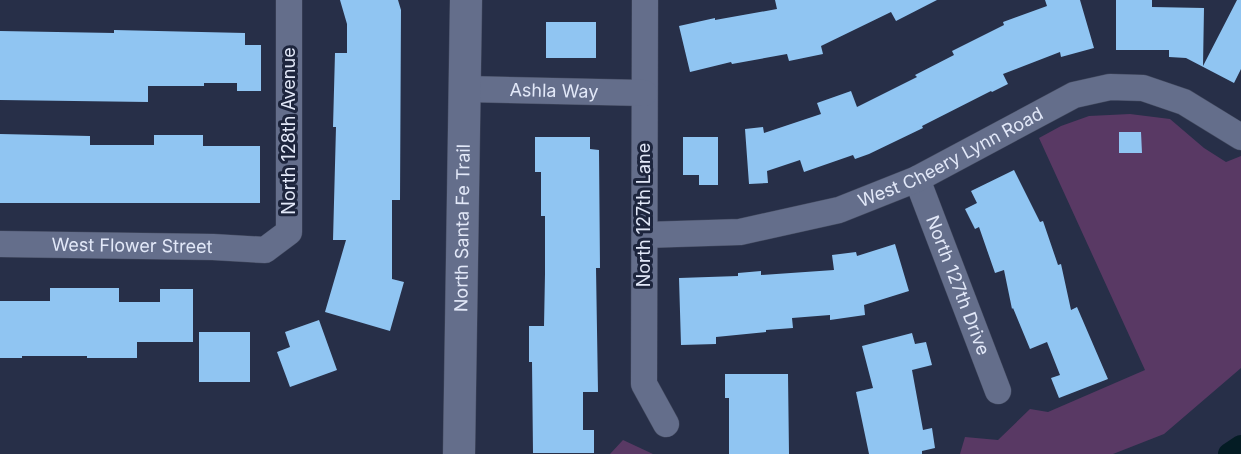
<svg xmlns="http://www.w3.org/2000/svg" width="1241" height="454" font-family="Inter,sans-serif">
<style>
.green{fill:#593964}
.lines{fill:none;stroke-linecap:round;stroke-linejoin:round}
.canal{stroke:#041c24;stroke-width:22}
.building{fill:#90c5f2}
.minor-casing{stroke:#42495e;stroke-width:27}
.tertiary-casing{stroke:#42495e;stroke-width:33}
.minor{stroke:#646e8b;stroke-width:26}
.tertiary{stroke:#646e8b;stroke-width:32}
.labels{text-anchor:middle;stroke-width:6;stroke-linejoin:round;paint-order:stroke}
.street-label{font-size:18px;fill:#e2e8f8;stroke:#1d253d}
</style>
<rect width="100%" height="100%" fill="#272f48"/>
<path class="green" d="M 1130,114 L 1170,119 L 1204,148 L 1226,162 L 1241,156 L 1241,368 L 1164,434 L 1113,454 L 960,454 L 965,437 L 998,440 L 1030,409 L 1048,412 L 1145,370 L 1039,138 L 1061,126 L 1089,116 Z
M 623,440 L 653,454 L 610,454 Z"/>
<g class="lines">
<path class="canal" d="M 1229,454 L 1241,446"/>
</g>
<path class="building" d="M 340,0 L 398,0 L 401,10 L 400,200 L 392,200 L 392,279 L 404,282 L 390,331 L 325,312 L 346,240 L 333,240 L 336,127 L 333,127 L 335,53 L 347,53 L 347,24 Z
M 775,0 L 937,0 L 896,21 L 891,12 L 821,46 L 823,54 L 789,61 L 787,54 L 732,64 L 731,62 L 690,72 L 679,26 L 715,18 L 715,20 L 777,9 Z
M 1045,0 L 1080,0 L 1094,48 L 1061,57 L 1060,52 L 1003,74 L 1008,84 L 992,92 L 991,91 L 922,126 L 923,128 L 869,154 L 855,159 L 853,155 L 804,172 L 800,160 L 767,171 L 768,183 L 749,184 L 745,129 L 763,127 L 764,133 L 821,114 L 817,103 L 851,91 L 857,107 L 917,77 L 915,75 L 954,55 L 952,51 L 1004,25 L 1003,22 L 1047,6 Z
M 1116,0 L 1152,0 L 1152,7 L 1204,8 L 1203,66 L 1237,0 L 1241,0 L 1241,69 L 1234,83 L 1186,58 L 1169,57 L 1169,50 L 1116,50 Z
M 546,22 L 596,22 L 596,58 L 546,58 Z
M 114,30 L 245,33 L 245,45 L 261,45 L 261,91 L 237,91 L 237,83 L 204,83 L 204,86 L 148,86 L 148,102 L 0,100 L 0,31 L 114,33 Z
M 1119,132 L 1141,132 L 1142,153 L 1119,153 Z
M 0,134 L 90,136 L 90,145 L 154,145 L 154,135 L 203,135 L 203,146 L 260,146 L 260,203 L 0,203 Z
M 535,137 L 590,137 L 590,149 L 599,150 L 600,268 L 596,268 L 598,392 L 583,392 L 583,430 L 594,430 L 594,453 L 533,453 L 532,362 L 529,362 L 529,326 L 544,326 L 545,274 L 545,216 L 541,216 L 541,172 L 535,172 Z
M 683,137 L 718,137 L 718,185 L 699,185 L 699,175 L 683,175 Z
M 1014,170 L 1040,222 L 1043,221 L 1058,265 L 1061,264 L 1071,310 L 1077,307 L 1108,379 L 1059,398 L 1051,378 L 1060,375 L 1047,342 L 1030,349 L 1013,308 L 1012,309 L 1004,270 L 995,273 L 979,227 L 975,229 L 965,209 L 977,203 L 971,191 Z
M 895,244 L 909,291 L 864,305 L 865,315 L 830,320 L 830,315 L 792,318 L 793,328 L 766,330 L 766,332 L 716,337 L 716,344 L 681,345 L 679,278 L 738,276 L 738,273 L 761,271 L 761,275 L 834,270 L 832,255 L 856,252 L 857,256 Z
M 50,288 L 119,288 L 119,302 L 160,302 L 160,289 L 193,289 L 193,342 L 137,342 L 137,358 L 87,358 L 87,356 L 22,356 L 22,358 L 0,358 L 0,301 L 50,301 Z
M 319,320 L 337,370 L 290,387 L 277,352 L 290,347 L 285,332 Z
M 199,332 L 250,332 L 250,382 L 199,382 Z
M 912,333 L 915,344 L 926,342 L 932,365 L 912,370 L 923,430 L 932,428 L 935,448 L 922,451 L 922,454 L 869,454 L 856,392 L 873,388 L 862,346 Z
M 725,374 L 788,374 L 789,454 L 729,454 L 729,398 L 725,398 Z"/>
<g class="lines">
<g class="minor-casing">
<g id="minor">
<path d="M 645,0 L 644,384 L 666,424"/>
<path id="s1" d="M 466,89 L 644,93"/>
<path id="s2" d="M 917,179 L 998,391"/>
<path id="s3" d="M 645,235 L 740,232 L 839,210 L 917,179 L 1074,95 L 1110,87 L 1143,88 L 1184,102 L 1241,137"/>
<path id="s4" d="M 0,244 L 213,247 L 265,250 L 289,232 L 289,0"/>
</g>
</g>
<g class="tertiary-casing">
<g id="tertiary">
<path id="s5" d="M 459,454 L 466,0"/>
</g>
</g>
<use href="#minor" class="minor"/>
<use href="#tertiary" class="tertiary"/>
</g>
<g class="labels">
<g class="street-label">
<text dy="6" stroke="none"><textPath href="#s1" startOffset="88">Ashla Way</textPath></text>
<text transform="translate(289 131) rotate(-90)" y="6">North 128th Avenue</text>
<text dy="6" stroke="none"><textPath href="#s3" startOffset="320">West Cheery Lynn Road</textPath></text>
<text transform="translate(644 215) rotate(-90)" y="6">North 127th Lane</text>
<text dy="6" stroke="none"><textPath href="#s5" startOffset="226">North Santa Fe Trail</textPath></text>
<text dy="6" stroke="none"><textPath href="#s4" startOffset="132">West Flower Street</textPath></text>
<text dy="6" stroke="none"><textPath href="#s2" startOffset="114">North 127th Drive</textPath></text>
</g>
</g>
</svg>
